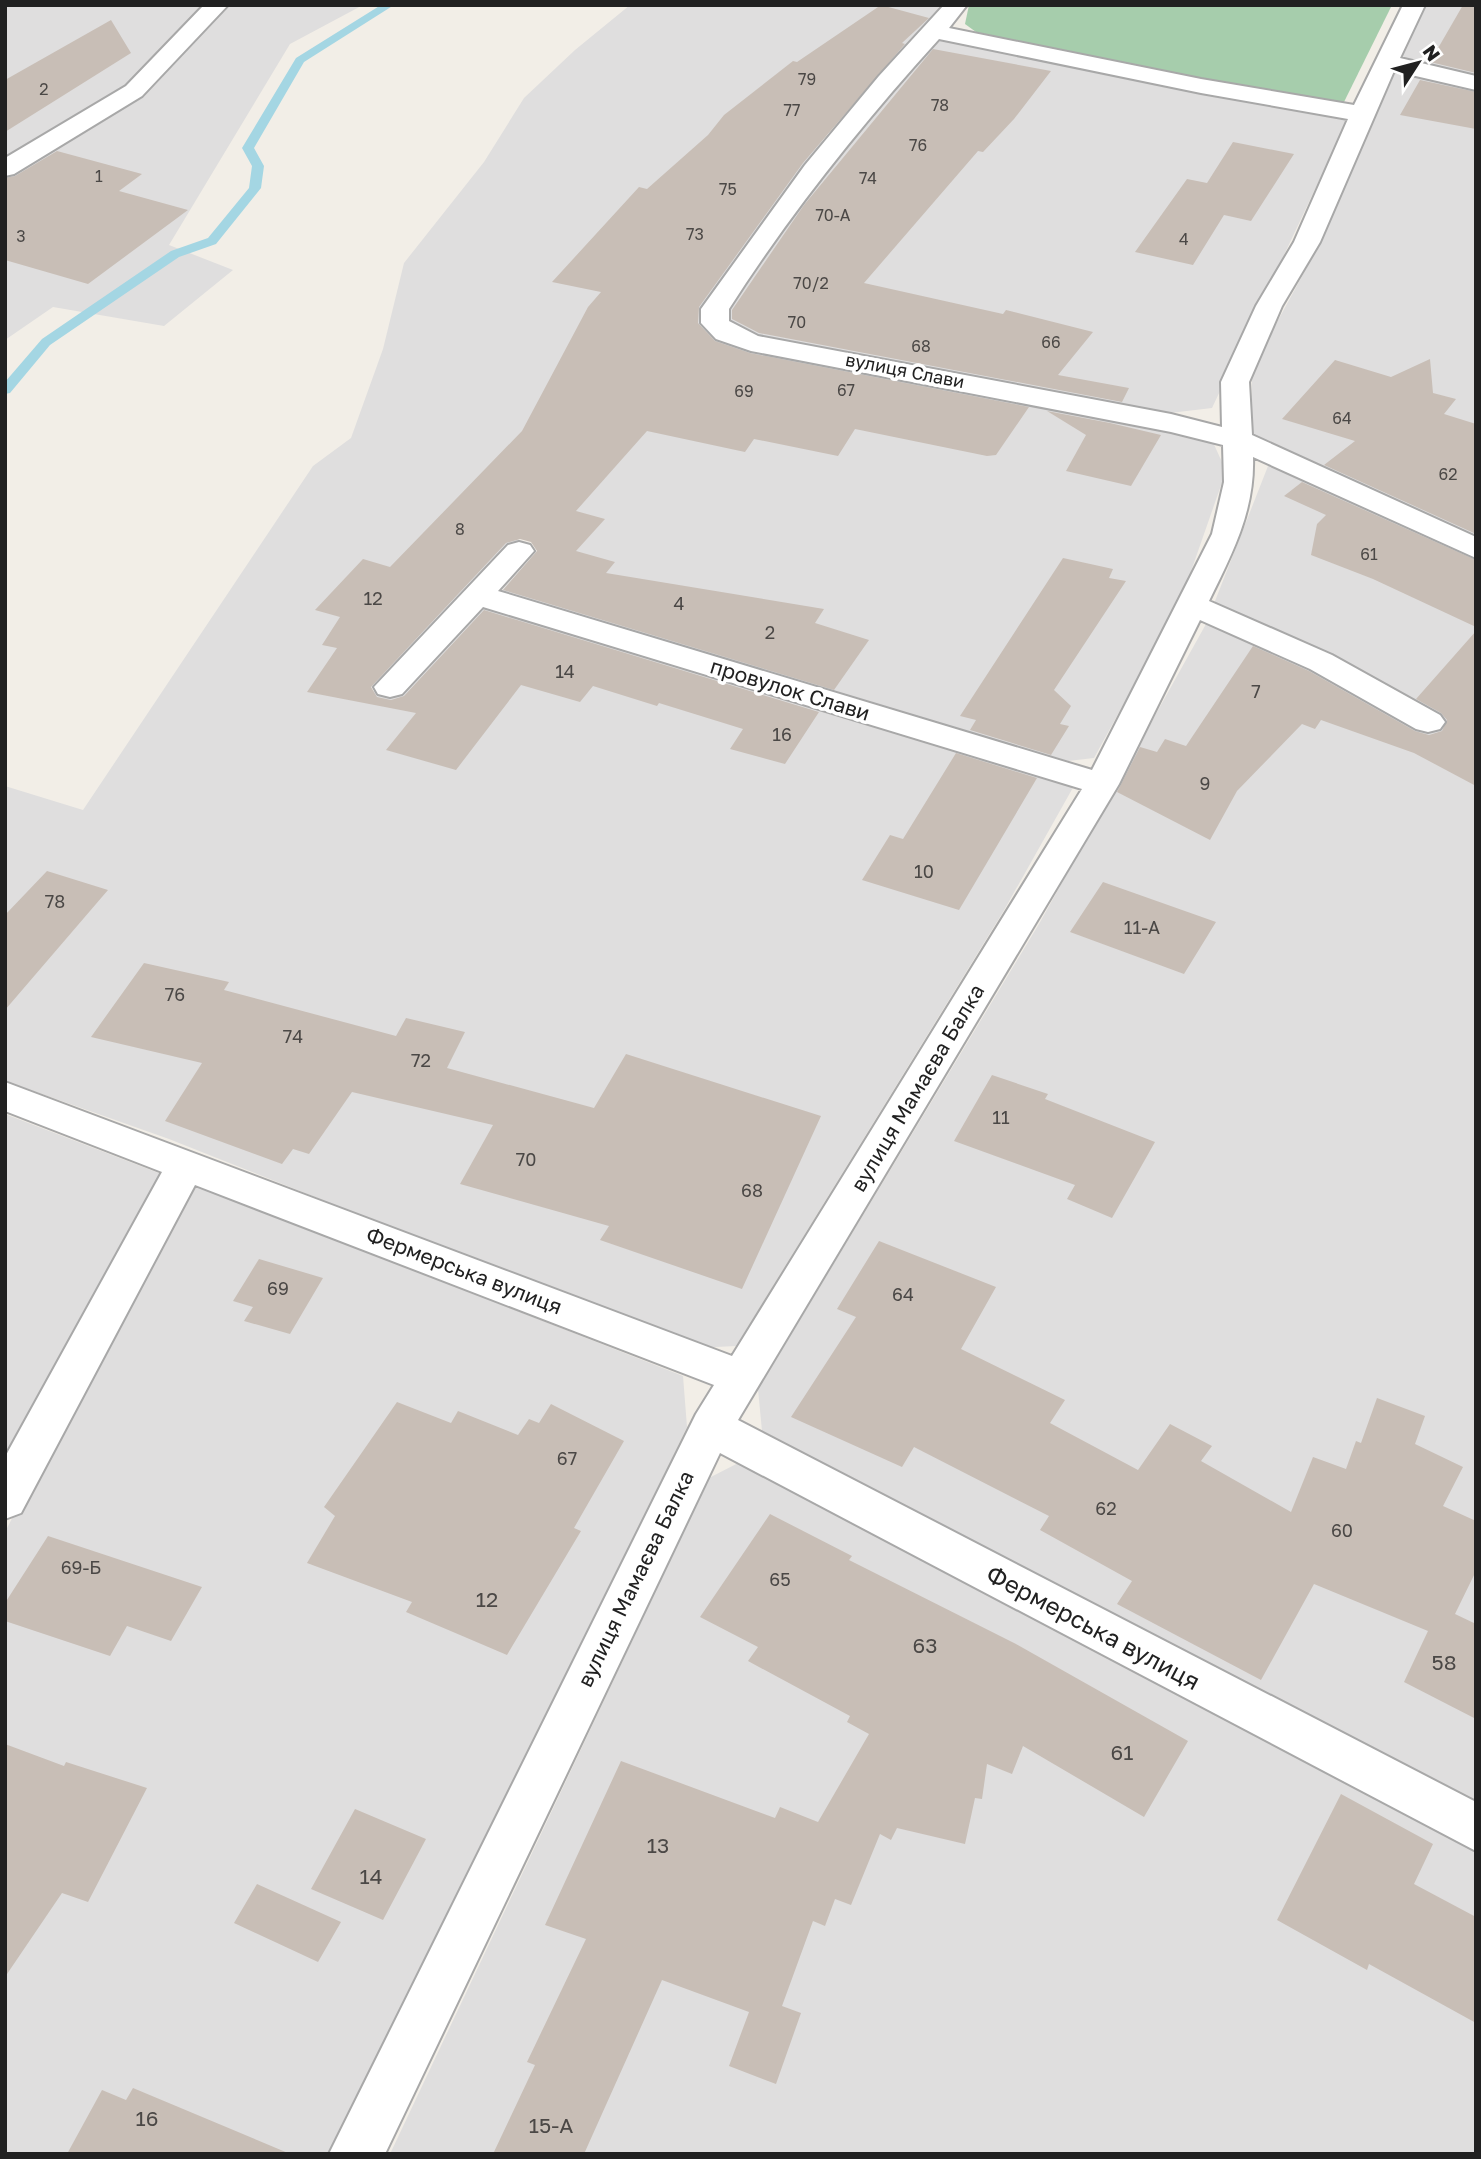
<svg xmlns="http://www.w3.org/2000/svg" width="1481" height="2159" font-family="'Golos Text',sans-serif">
<style>
.residential{fill:#dfdede}
.cemetery{fill:#a6cdac}
.lines{fill:none;stroke-linecap:round;stroke-linejoin:round}
.stream{fill:#a4d6e3;fill-rule:evenodd}
.building{fill:#c8beb6}
.minor-casing{stroke:#a8a8a8;stroke-width:4}
.minor{fill:#fff;fill-rule:evenodd}
.labels{text-anchor:middle;stroke-width:7;stroke-linejoin:round;paint-order:stroke}
.far-number-label{font-size:16px;fill:#4b4846}
.far-street-label{font-size:18px;fill:#212121;stroke:#fff}
.number-label{font-size:18px;fill:#4b4846}
.street-label{font-size:21px;fill:#212121;stroke:#fff}
.near-number-label{font-size:21px;fill:#4b4846}
.near-street-label{font-size:24px;fill:#212121;stroke:#fff}
</style>
<rect width="100%" height="100%" fill="#f2eee7"/>
<path class="residential" d="M 5,5 L 210,5 L 125,90 L 5,164 Z
M 221,5 L 363,5 L 290,44 L 169,245 L 233,270 L 164,326 L 53,307 L 5,340 L 5,177 L 140,94 Z
M 630,5 L 951,5 L 840,116 L 714,293 L 707,325 L 1212,440 L 1226,471 L 1182,597 L 1094,758 L 1068,761 L 496,597 L 549,537 L 526,532 L 369,690 L 389,695 L 481,608 L 1075,784 L 1003,912 L 736,1346 L 695,1348 L 169,1139 L 5,1081 L 5,786 L 83,810 L 313,466 L 351,438 L 383,349 L 404,263 L 484,162 L 524,98 L 575,50 Z
M 1426,5 L 1476,5 L 1476,78 L 1401,57 Z
M 951,40 L 1349,117 L 1212,408 L 1161,414 L 741,335 L 727,324 L 726,298 L 861,121 L 927,47 L 939,41 Z
M 1395,73 L 1476,87 L 1476,540 L 1251,435 L 1252,368 L 1312,258 Z
M 1270,461 L 1476,556 L 1476,1810 L 762,1431 L 758,1389 L 1039,924 L 1206,624 Z
M 5,1114 L 164,1175 L 5,1473 Z
M 187,1181 L 683,1376 L 687,1427 L 339,2154 L 5,2154 L 5,1532 Z
M 744,1460 L 1476,1846 L 1476,2154 L 390,2154 L 709,1478 Z"/>
<path class="cemetery" d="M 969,5 L 1392,5 L 1343,104 L 1179,76 L 976,32 L 965,24 Z"/>
<g class="lines">
<path class="stream" d="M 381,5 L 394,5 L 304,62 L 254,148 L 264,166 L 261,188 L 216,244 L 179,257 L 50,345 L 10,393 L 5,394 L 5,382 L 42,339 L 171,251 L 208,238 L 249,188 L 252,166 L 242,148 L 296,58 Z"/>
</g>
<path class="building" d="M 881,5 L 929,18 L 902,43 L 905,44 L 803,163 L 699,307 L 698,323 L 715,341 L 750,353 L 1029,407 L 996,455 L 987,456 L 855,429 L 838,456 L 754,439 L 745,452 L 647,431 L 576,511 L 605,519 L 576,551 L 615,562 L 606,573 L 824,609 L 815,623 L 869,640 L 834,690 L 503,590 L 537,551 L 531,542 L 520,539 L 506,543 L 371,687 L 377,697 L 391,700 L 404,696 L 484,610 L 819,712 L 785,764 L 730,749 L 743,729 L 659,703 L 657,706 L 593,686 L 580,702 L 521,685 L 456,770 L 386,750 L 416,713 L 307,692 L 337,648 L 322,645 L 340,617 L 315,610 L 363,559 L 390,567 L 522,431 L 588,307 L 601,292 L 552,282 L 639,187 L 647,189 L 708,135 L 724,115 L 793,61 L 797,62 Z
M 1463,5 L 1476,5 L 1476,73 L 1430,62 Z
M 111,20 L 131,53 L 5,132 L 5,80 Z
M 933,49 L 1051,71 L 1014,119 L 983,152 L 978,151 L 864,283 L 1003,314 L 1006,310 L 1093,332 L 1058,375 L 1129,388 L 1122,402 L 759,333 L 732,319 L 732,310 L 804,205 Z
M 1420,80 L 1476,92 L 1476,129 L 1400,115 Z
M 1233,142 L 1294,154 L 1251,221 L 1224,215 L 1193,265 L 1135,252 L 1187,179 L 1207,183 Z
M 57,151 L 142,174 L 119,191 L 188,210 L 88,284 L 5,260 L 5,178 L 15,176 Z
M 1430,359 L 1433,393 L 1456,399 L 1444,414 L 1476,424 L 1476,534 L 1324,465 L 1355,441 L 1282,419 L 1335,360 L 1391,377 Z
M 1047,411 L 1110,423 L 1161,435 L 1131,486 L 1066,471 L 1086,435 Z
M 1302,482 L 1476,560 L 1476,627 L 1373,579 L 1311,555 L 1317,524 L 1326,515 L 1284,496 Z
M 1063,558 L 1113,569 L 1109,578 L 1126,581 L 1054,690 L 1071,706 L 1060,724 L 1069,726 L 1051,755 L 970,730 L 976,720 L 960,716 Z
M 1476,631 L 1476,786 L 1414,753 L 1321,720 L 1315,729 L 1302,724 L 1237,791 L 1210,840 L 1117,792 L 1140,747 L 1157,752 L 1165,739 L 1186,746 L 1253,646 L 1309,671 L 1415,731 L 1429,735 L 1442,731 L 1447,720 L 1441,713 L 1416,699 Z
M 956,753 L 1037,778 L 959,910 L 862,880 L 890,835 L 903,839 Z
M 47,871 L 108,890 L 5,1010 L 5,915 Z
M 1103,882 L 1216,922 L 1184,974 L 1070,932 Z
M 144,963 L 229,982 L 224,990 L 396,1036 L 406,1018 L 465,1032 L 447,1068 L 594,1108 L 626,1054 L 821,1116 L 742,1289 L 600,1240 L 609,1226 L 460,1184 L 493,1125 L 352,1092 L 309,1154 L 293,1149 L 282,1164 L 165,1121 L 202,1063 L 91,1037 Z
M 992,1075 L 1048,1094 L 1045,1099 L 1155,1142 L 1112,1218 L 1067,1199 L 1075,1185 L 954,1141 Z
M 879,1241 L 996,1287 L 961,1349 L 1065,1400 L 1050,1423 L 1138,1470 L 1170,1424 L 1212,1446 L 1201,1461 L 1291,1512 L 1313,1457 L 1346,1469 L 1356,1441 L 1361,1443 L 1377,1398 L 1425,1416 L 1415,1444 L 1463,1467 L 1443,1506 L 1476,1521 L 1476,1571 L 1455,1614 L 1476,1624 L 1476,1719 L 1404,1682 L 1428,1631 L 1314,1584 L 1261,1680 L 1117,1604 L 1132,1581 L 1040,1530 L 1049,1516 L 914,1447 L 902,1467 L 791,1417 L 856,1317 L 837,1309 Z
M 259,1259 L 323,1278 L 290,1334 L 244,1321 L 253,1307 L 233,1301 Z
M 397,1402 L 451,1423 L 458,1411 L 518,1435 L 529,1419 L 539,1423 L 551,1404 L 624,1441 L 574,1528 L 581,1531 L 507,1655 L 406,1612 L 412,1602 L 307,1563 L 335,1516 L 324,1507 Z
M 770,1514 L 852,1556 L 849,1560 L 1016,1644 L 1188,1741 L 1144,1817 L 1023,1746 L 1012,1774 L 987,1764 L 982,1799 L 975,1798 L 965,1844 L 897,1828 L 891,1840 L 880,1834 L 851,1905 L 835,1899 L 825,1926 L 813,1921 L 782,2006 L 801,2013 L 776,2084 L 729,2066 L 749,2012 L 662,1980 L 584,2154 L 493,2154 L 535,2065 L 527,2062 L 586,1939 L 545,1925 L 621,1761 L 775,1818 L 780,1807 L 818,1822 L 869,1734 L 847,1722 L 850,1716 L 748,1661 L 758,1647 L 700,1617 Z
M 48,1536 L 202,1587 L 171,1641 L 127,1626 L 110,1656 L 5,1621 L 5,1603 Z
M 5,1744 L 64,1766 L 66,1762 L 147,1788 L 88,1902 L 62,1893 L 5,1977 Z
M 1341,1794 L 1433,1844 L 1414,1884 L 1476,1917 L 1476,2023 L 1369,1964 L 1367,1970 L 1277,1920 Z
M 355,1809 L 426,1839 L 383,1920 L 311,1889 Z
M 257,1884 L 341,1922 L 318,1962 L 234,1923 Z
M 133,2088 L 288,2153 L 287,2154 L 67,2154 L 102,2090 L 126,2100 Z"/>
<g class="lines">
<g class="minor-casing">
<path id="minor" d="M 204,5 L 228,5 L 142,96 L 14,174 L 5,176 L 5,158 L 126,86 Z
M 944,5 L 967,5 L 949,28 L 1201,79 L 1354,105 L 1403,5 L 1425,5 L 1400,58 L 1476,76 L 1476,90 L 1394,71 L 1320,242 L 1282,306 L 1249,382 L 1252,435 L 1476,537 L 1476,558 L 1253,457 C 1255,511 1232,554 1209,601 L 1332,655 L 1440,715 L 1445,722 L 1440,729 L 1428,732 L 1416,729 L 1310,669 L 1200,620 L 1119,784 L 738,1420 L 1476,1802 L 1476,1851 L 720,1453 L 385,2154 L 329,2154 L 696,1414 L 714,1385 L 195,1185 L 21,1513 L 5,1519 L 5,1457 L 162,1172 L 5,1111 L 5,1082 L 732,1356 L 1082,789 L 483,607 L 402,694 L 390,697 L 378,694 L 374,687 L 508,545 L 519,542 L 530,545 L 534,551 L 498,591 L 1092,770 L 1212,534 L 1224,482 L 1223,445 L 1171,432 L 751,351 L 716,339 L 701,323 L 701,309 L 805,165 L 879,76 ZM 939,39 L 1201,93 L 1348,119 L 1294,242 L 1256,306 L 1221,382 L 1222,427 L 1171,414 L 758,336 L 729,321 L 729,309 C 791,212 862,124 939,39 Z"/>
</g>
<use href="#minor" class="minor"/>
</g>
<g class="labels">
<g class="far-number-label">
<text x="807" y="85">79</text>
<text x="44" y="95">2</text>
<text x="940" y="111">78</text>
<text x="792" y="116">77</text>
<text x="918" y="151">76</text>
<text x="99" y="182">1</text>
<text x="868" y="184">74</text>
<text x="728" y="195">75</text>
<text x="833" y="221">70-А</text>
<text x="695" y="240">73</text>
<text x="21" y="242">3</text>
<text x="1184" y="245">4</text>
<text x="811" y="289">70/2</text>
<text x="797" y="328">70</text>
<text x="1051" y="348">66</text>
<text x="921" y="352">68</text>
<text x="846" y="396">67</text>
<text x="744" y="397">69</text>
<text x="1342" y="424">64</text>
<text x="1448" y="480">62</text>
<text x="460" y="535">8</text>
<text x="1369" y="560">61</text>
</g>
<g class="far-street-label">
<text transform="translate(905 371) rotate(11)" y="6">вулиця Слави</text>
</g>
<g class="number-label">
<text x="373" y="605">12</text>
<text x="679" y="610">4</text>
<text x="770" y="639">2</text>
<text x="565" y="678">14</text>
<text x="1256" y="698">7</text>
<text x="782" y="741">16</text>
<text x="1205" y="790">9</text>
<text x="924" y="878">10</text>
<text x="55" y="908">78</text>
<text x="1142" y="934">11-А</text>
<text x="175" y="1001">76</text>
<text x="293" y="1043">74</text>
<text x="421" y="1067">72</text>
<text x="1001" y="1124">11</text>
<text x="526" y="1166">70</text>
<text x="752" y="1197">68</text>
<text x="278" y="1295">69</text>
<text x="903" y="1301">64</text>
<text x="567" y="1465">67</text>
<text x="1106" y="1515">62</text>
<text x="1342" y="1537">60</text>
<text x="81" y="1574">69-Б</text>
<text x="780" y="1586">65</text>
</g>
<g class="street-label">
<text transform="translate(790 690) rotate(17)" y="7">провулок Слави</text>
<text transform="translate(918 1088) rotate(-59)" y="7">вулиця Мамаєва Балка</text>
<text transform="translate(464 1271) rotate(21)" y="7">Фермерська вулиця</text>
<text transform="translate(636 1579) rotate(-64)" y="7">вулиця Мамаєва Балка</text>
</g>
<g class="near-number-label">
<text x="487" y="1607">12</text>
<text x="925" y="1653">63</text>
<text x="1444" y="1670">58</text>
<text x="1122" y="1760">61</text>
<text x="658" y="1853">13</text>
<text x="371" y="1884">14</text>
<text x="147" y="2126">16</text>
<text x="551" y="2133">15-А</text>
</g>
<g class="near-street-label">
<text transform="translate(1093 1628) rotate(28)" y="8">Фермерська вулиця</text>
</g>
</g>
<rect width="1481" height="2159" fill="none" stroke="#212121" stroke-width="14"/>
<g transform="translate(1418 63) rotate(54)" stroke="#ffffff" stroke-width="5" paint-order="stroke">
<path d="M0-5L12 26L0 18L-12 26Z" fill="#212121"/>
<text y="-10" font-size="19" font-weight="bold" text-anchor="middle" fill="#212121">N</text>
</g>
</svg>
